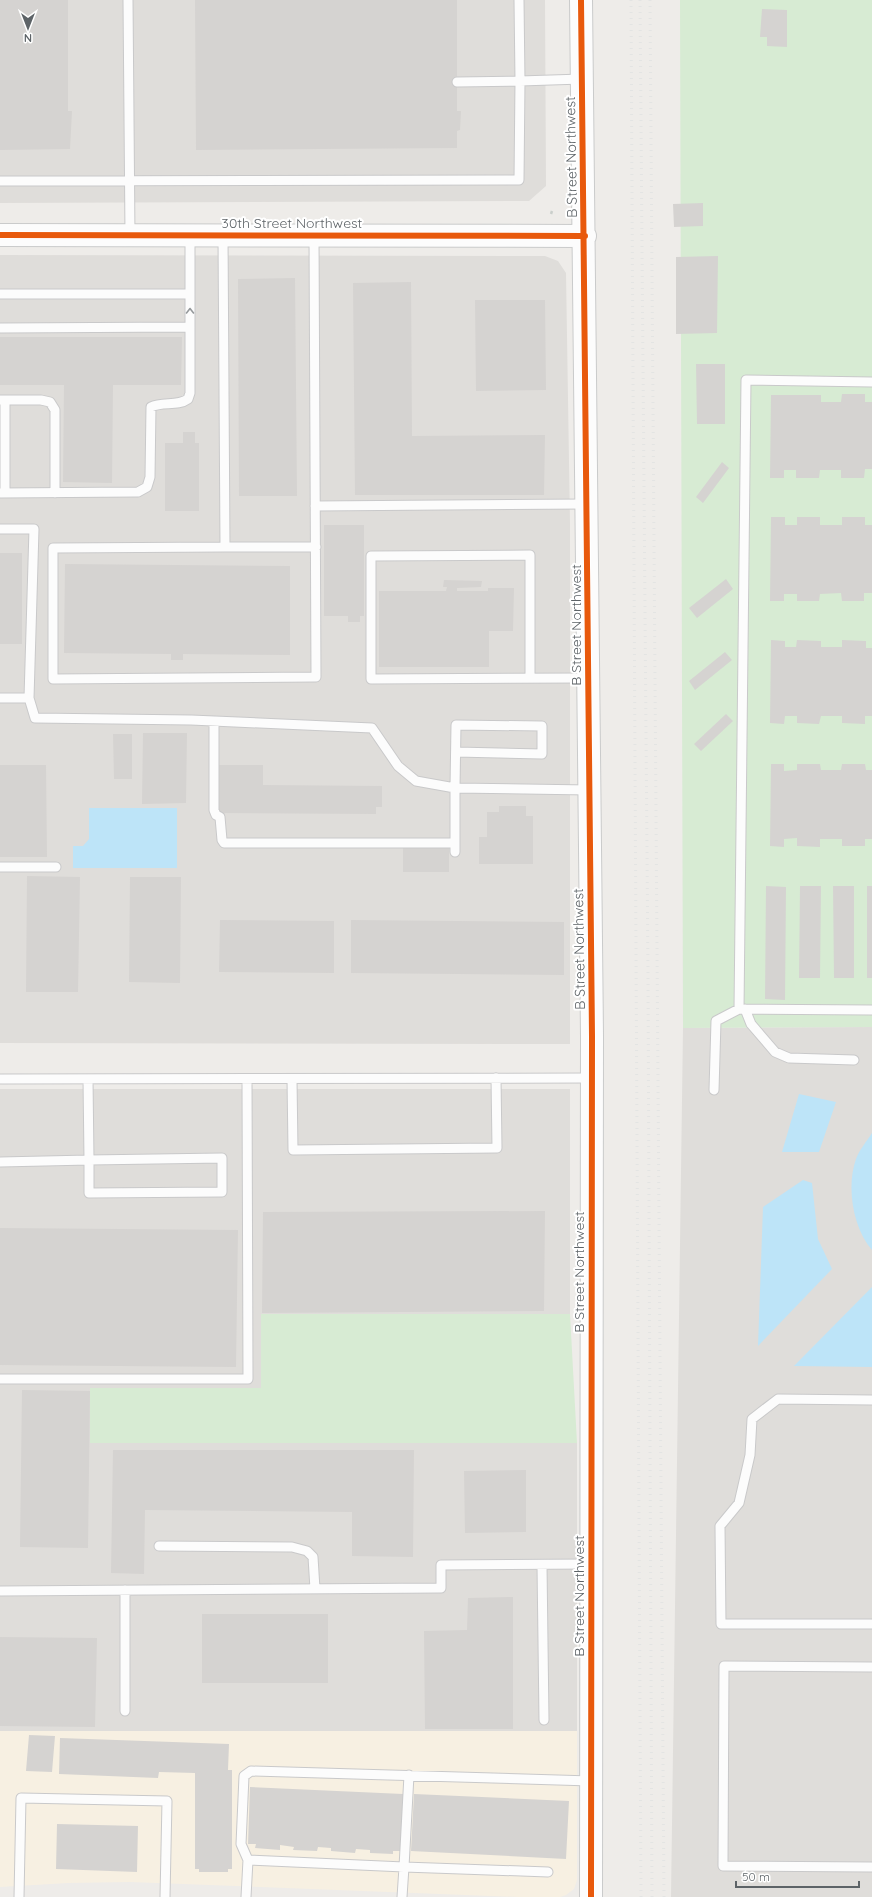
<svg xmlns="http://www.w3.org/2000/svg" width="872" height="1897" font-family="Quicksand,sans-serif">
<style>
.commercial{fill:#f7f0e2}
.industrial{fill:#dfddda}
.green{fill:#d7ebd3}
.water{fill:#bde4f8}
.building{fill:#d5d3d1}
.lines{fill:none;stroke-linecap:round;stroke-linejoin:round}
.lane-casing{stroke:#c9c9ca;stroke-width:11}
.secondary-casing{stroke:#cacbcb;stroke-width:24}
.path{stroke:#cacfcb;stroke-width:2.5;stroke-dasharray:4 2;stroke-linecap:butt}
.lane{stroke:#fcfcfc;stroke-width:9}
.secondary{stroke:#fcfcfc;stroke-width:22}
.rail{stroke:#e3e4e3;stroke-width:3;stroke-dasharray:1 5;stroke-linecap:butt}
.cycleway-casing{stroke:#fff;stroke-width:8}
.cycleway{stroke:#e8590c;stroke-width:6}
.oneway{stroke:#95999b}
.labels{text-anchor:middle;stroke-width:4;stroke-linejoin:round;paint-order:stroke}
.street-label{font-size:14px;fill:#5d6367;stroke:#fff}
</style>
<rect width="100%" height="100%" fill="#eeece9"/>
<path class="commercial" d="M 0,1731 L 577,1731 L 577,1880 L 574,1889 L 566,1895 L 560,1897 L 518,1897 L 130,1882 L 68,1883 L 0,1887 Z"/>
<path class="industrial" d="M 0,0 L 545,0 L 546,186 L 529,201 L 0,203 Z
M 0,255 L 545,256 L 558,261 L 566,273 L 570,524 L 570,1044 L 0,1043 Z
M 872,1027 L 872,1897 L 671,1897 L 683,1028 Z
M 0,1089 L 570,1089 L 570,1314 L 261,1314 L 261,1388 L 91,1388 L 90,1443 L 577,1443 L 577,1731 L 0,1731 Z"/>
<path class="green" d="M 680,0 L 872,0 L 872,1027 L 683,1028 Z
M 261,1314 L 570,1314 L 577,1443 L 90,1443 L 90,1388 L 261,1388 Z"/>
<path class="water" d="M 89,808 L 177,808 L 177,868 L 73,868 L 73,846 L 83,846 L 89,839 Z
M 799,1094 L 836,1102 L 819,1152 L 782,1152 Z
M 872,1133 L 872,1250 C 853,1228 846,1187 856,1159 C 859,1150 867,1141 872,1133 Z
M 803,1180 L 812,1183 L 818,1239 L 832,1269 L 758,1346 L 763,1207 Z
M 872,1287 L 872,1367 L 794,1366 Z"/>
<path class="building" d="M 0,0 L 68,0 L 68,111 L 72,111 L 70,149 L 0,150 Z
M 195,0 L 457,0 L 457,111 L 461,111 L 460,130 L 457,131 L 457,148 L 196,150 Z
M 762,9 L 787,10 L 787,47 L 767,46 L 767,37 L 760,37 Z
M 703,203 L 703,226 L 674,227 L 673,204 Z
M 718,256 L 717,333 L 676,334 L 676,257 Z
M 295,278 L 297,496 L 239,496 L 238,279 Z
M 411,282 L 412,436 L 545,435 L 544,495 L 355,495 L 353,283 Z
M 475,300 L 545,300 L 546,390 L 476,391 Z
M 0,337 L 182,337 L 181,385 L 113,385 L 112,483 L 63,482 L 64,385 L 0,385 Z
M 696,364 L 725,364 L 725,424 L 697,424 Z
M 842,394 L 865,394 L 865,402 L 872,402 L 872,469 L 865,469 L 864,478 L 841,478 L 841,470 L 820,470 L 819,478 L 796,478 L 796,470 L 784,470 L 784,478 L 770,478 L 771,395 L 821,395 L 821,402 L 841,402 Z
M 183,432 L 195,432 L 195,443 L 199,443 L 199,511 L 165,511 L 165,443 L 183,443 Z
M 722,462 L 729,468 L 703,503 L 696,497 Z
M 771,517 L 785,517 L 785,525 L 797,525 L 797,517 L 820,517 L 820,525 L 842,525 L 842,517 L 865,517 L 865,525 L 872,525 L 872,593 L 864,593 L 864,601 L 842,601 L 841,593 L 820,594 L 819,601 L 797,601 L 797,594 L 784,594 L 784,601 L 770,601 Z
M 324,525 L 364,525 L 364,616 L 360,616 L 360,622 L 348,622 L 348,616 L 324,616 Z
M 0,553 L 22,553 L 22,644 L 0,644 Z
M 65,564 L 290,566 L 290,655 L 183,654 L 183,660 L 171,660 L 171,654 L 64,653 Z
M 726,579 L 733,589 L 697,618 L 689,608 Z
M 444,580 L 482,581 L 481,587 L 457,588 L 457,591 L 488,591 L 488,588 L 514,588 L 513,631 L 489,631 L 489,667 L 379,667 L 379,591 L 446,591 L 447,587 L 443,587 Z
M 771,640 L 785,641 L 785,647 L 796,647 L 797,640 L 821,641 L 821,647 L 842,647 L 842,640 L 866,641 L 866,648 L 872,648 L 872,716 L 865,716 L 865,724 L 842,723 L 842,716 L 821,716 L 819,724 L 797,723 L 797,716 L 785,716 L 784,724 L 770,723 Z
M 725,652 L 732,660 L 695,690 L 689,681 Z
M 726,714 L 733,721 L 701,751 L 694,744 Z
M 143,733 L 187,733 L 186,803 L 142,804 Z
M 113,734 L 132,734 L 132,779 L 114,779 Z
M 771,764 L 784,764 L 784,771 L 797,770 L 797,764 L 820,764 L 821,770 L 841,770 L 842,764 L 865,764 L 866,770 L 872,770 L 872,839 L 865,839 L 865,846 L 842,846 L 842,839 L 820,839 L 820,847 L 797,846 L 797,838 L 784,839 L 784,847 L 770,846 Z
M 0,765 L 46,765 L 47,857 L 0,857 Z
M 218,765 L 263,765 L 263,785 L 382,786 L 382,807 L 376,807 L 376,814 L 218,813 Z
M 499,806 L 526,806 L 526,816 L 533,816 L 533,864 L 479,864 L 479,837 L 487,837 L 487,812 L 499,812 Z
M 403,848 L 449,848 L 449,872 L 403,872 Z
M 27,876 L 80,877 L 78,992 L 26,992 Z
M 130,877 L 181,877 L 180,983 L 129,982 Z
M 766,886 L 786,887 L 785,1000 L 765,999 Z
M 800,886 L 821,886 L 820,978 L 799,978 Z
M 833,886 L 854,886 L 854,978 L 834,978 Z
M 867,886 L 872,886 L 872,978 L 867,978 Z
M 220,920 L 334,921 L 334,973 L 219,972 Z
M 351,920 L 564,922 L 564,975 L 351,973 Z
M 545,1211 L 544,1311 L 262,1313 L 263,1212 Z
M 0,1228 L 238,1230 L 236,1367 L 0,1365 Z
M 22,1390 L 90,1391 L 88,1548 L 20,1547 Z
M 113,1450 L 414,1450 L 413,1557 L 352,1556 L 352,1512 L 145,1510 L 144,1574 L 111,1573 Z
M 526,1470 L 526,1532 L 465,1533 L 464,1471 Z
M 513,1597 L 513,1729 L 425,1729 L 424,1631 L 467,1630 L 468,1598 Z
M 202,1614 L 328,1614 L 328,1683 L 202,1683 Z
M 0,1637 L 97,1638 L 95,1727 L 0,1726 Z
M 29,1735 L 55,1736 L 52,1772 L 26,1771 Z
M 60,1738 L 229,1744 L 228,1770 L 232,1770 L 232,1869 L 228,1869 L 228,1872 L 199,1872 L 199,1869 L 195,1869 L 195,1773 L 159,1772 L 158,1778 L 59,1774 Z
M 250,1787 L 403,1794 L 401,1851 L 393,1851 L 393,1854 L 370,1853 L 370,1850 L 356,1849 L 355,1853 L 331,1851 L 331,1848 L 318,1847 L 317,1851 L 293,1850 L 294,1847 L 280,1845 L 280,1850 L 255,1848 L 256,1844 L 248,1844 Z
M 414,1794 L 569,1801 L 566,1859 L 411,1851 Z
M 57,1824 L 138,1826 L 137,1872 L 56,1869 Z"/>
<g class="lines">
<g class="lane-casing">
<path id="lane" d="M 128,0 L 130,235
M 519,0 L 520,81 L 582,79
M 0,181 L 519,180 L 520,81 L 457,82
M 223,235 L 225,547 L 53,548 L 53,679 L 316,677 L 314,235
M 0,294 L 190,294
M 0,328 L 190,327
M 872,382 L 746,380 L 739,1009 L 872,1010
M 0,400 L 41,400 L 50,402 L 55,410 L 55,493
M 5,400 L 5,493
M 0,493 L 138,492 L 147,487 L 150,477 L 151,407 C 163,401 177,407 188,399 L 190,393 L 190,236
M 315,506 L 587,504
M 0,529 L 34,529 L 29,698 L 0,698
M 225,547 L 316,547
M 530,678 L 530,555 L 371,556 L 371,679 L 588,678
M 29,698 L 35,718 L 191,720 L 372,728 L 398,766 L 416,781 L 455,788 L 455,852
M 214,721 L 214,810 L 216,815 L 220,817 L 222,840 L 224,843 L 454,843
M 456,752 L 542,754 L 542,726 L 456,725 L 455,788 L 589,790
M 0,867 L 56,867
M 745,1009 L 751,1024 L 775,1052 L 789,1058 L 854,1060
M 0,1079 L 591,1078
M 292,1079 L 293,1150 L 497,1148 L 496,1078
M 714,1090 L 716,1021 L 739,1009
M 0,1162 L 89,1160 L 89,1193 L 222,1192 L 222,1158 L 89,1160 L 88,1079
M 0,1379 L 248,1379 L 247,1079
M 872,1400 L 778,1399 L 752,1419 L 750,1455 L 739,1503 L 720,1526 L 721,1624 L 872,1624
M 159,1546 L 292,1547 L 307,1551 L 313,1557 L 315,1589
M 542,1565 L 544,1720
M 125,1590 L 125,1711
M 0,1591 L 441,1588 L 441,1565 L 591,1564
M 872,1667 L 724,1666 L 723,1866 L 872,1867
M 409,1775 L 404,1867 L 548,1872
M 248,1860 L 241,1844 L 244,1776 L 251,1771 L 591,1781
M 19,1897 L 21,1798 L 167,1801 L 165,1897
M 246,1897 L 248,1860 L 404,1867 L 402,1897"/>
</g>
<g class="secondary-casing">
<path id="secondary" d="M 581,0 L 592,1036 L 591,1897
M 0,235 L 585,236"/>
</g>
<path class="path" d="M 551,214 L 552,211"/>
<use href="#lane" class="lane"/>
<use href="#secondary" class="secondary"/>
<path class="rail" d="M 631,0 L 641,1897
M 640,0 L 648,975 L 652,1897
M 650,0 L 664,1897"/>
<g class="cycleway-casing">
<path id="cycleway" d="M 581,0 L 592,1036 L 591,1897
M 0,235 L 585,236"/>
</g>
<use href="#cycleway" class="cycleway"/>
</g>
<defs><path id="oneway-chevron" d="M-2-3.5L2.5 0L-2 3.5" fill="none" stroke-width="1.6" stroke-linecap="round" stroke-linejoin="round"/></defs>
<use class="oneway" href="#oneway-chevron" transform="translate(190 311) rotate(-90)"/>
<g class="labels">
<g class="street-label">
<text transform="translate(571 157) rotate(-91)" y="5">B Street Northwest</text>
<text x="292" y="228">30th Street Northwest</text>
<text transform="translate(576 625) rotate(-90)" y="5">B Street Northwest</text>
<text transform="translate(579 949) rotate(-91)" y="5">B Street Northwest</text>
<text transform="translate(579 1272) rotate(-90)" y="5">B Street Northwest</text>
<text transform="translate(579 1596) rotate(-90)" y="5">B Street Northwest</text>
</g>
</g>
<g transform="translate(28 28) rotate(180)" stroke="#ffffff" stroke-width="3" paint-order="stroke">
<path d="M0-3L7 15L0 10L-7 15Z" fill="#5d6367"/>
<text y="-6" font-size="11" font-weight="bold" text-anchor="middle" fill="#5d6367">N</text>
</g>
<path d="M736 1881v6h123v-6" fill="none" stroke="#5d6367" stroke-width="2"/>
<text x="742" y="1881" font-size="12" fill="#5d6367" stroke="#ffffff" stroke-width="3" paint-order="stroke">50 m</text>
</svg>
